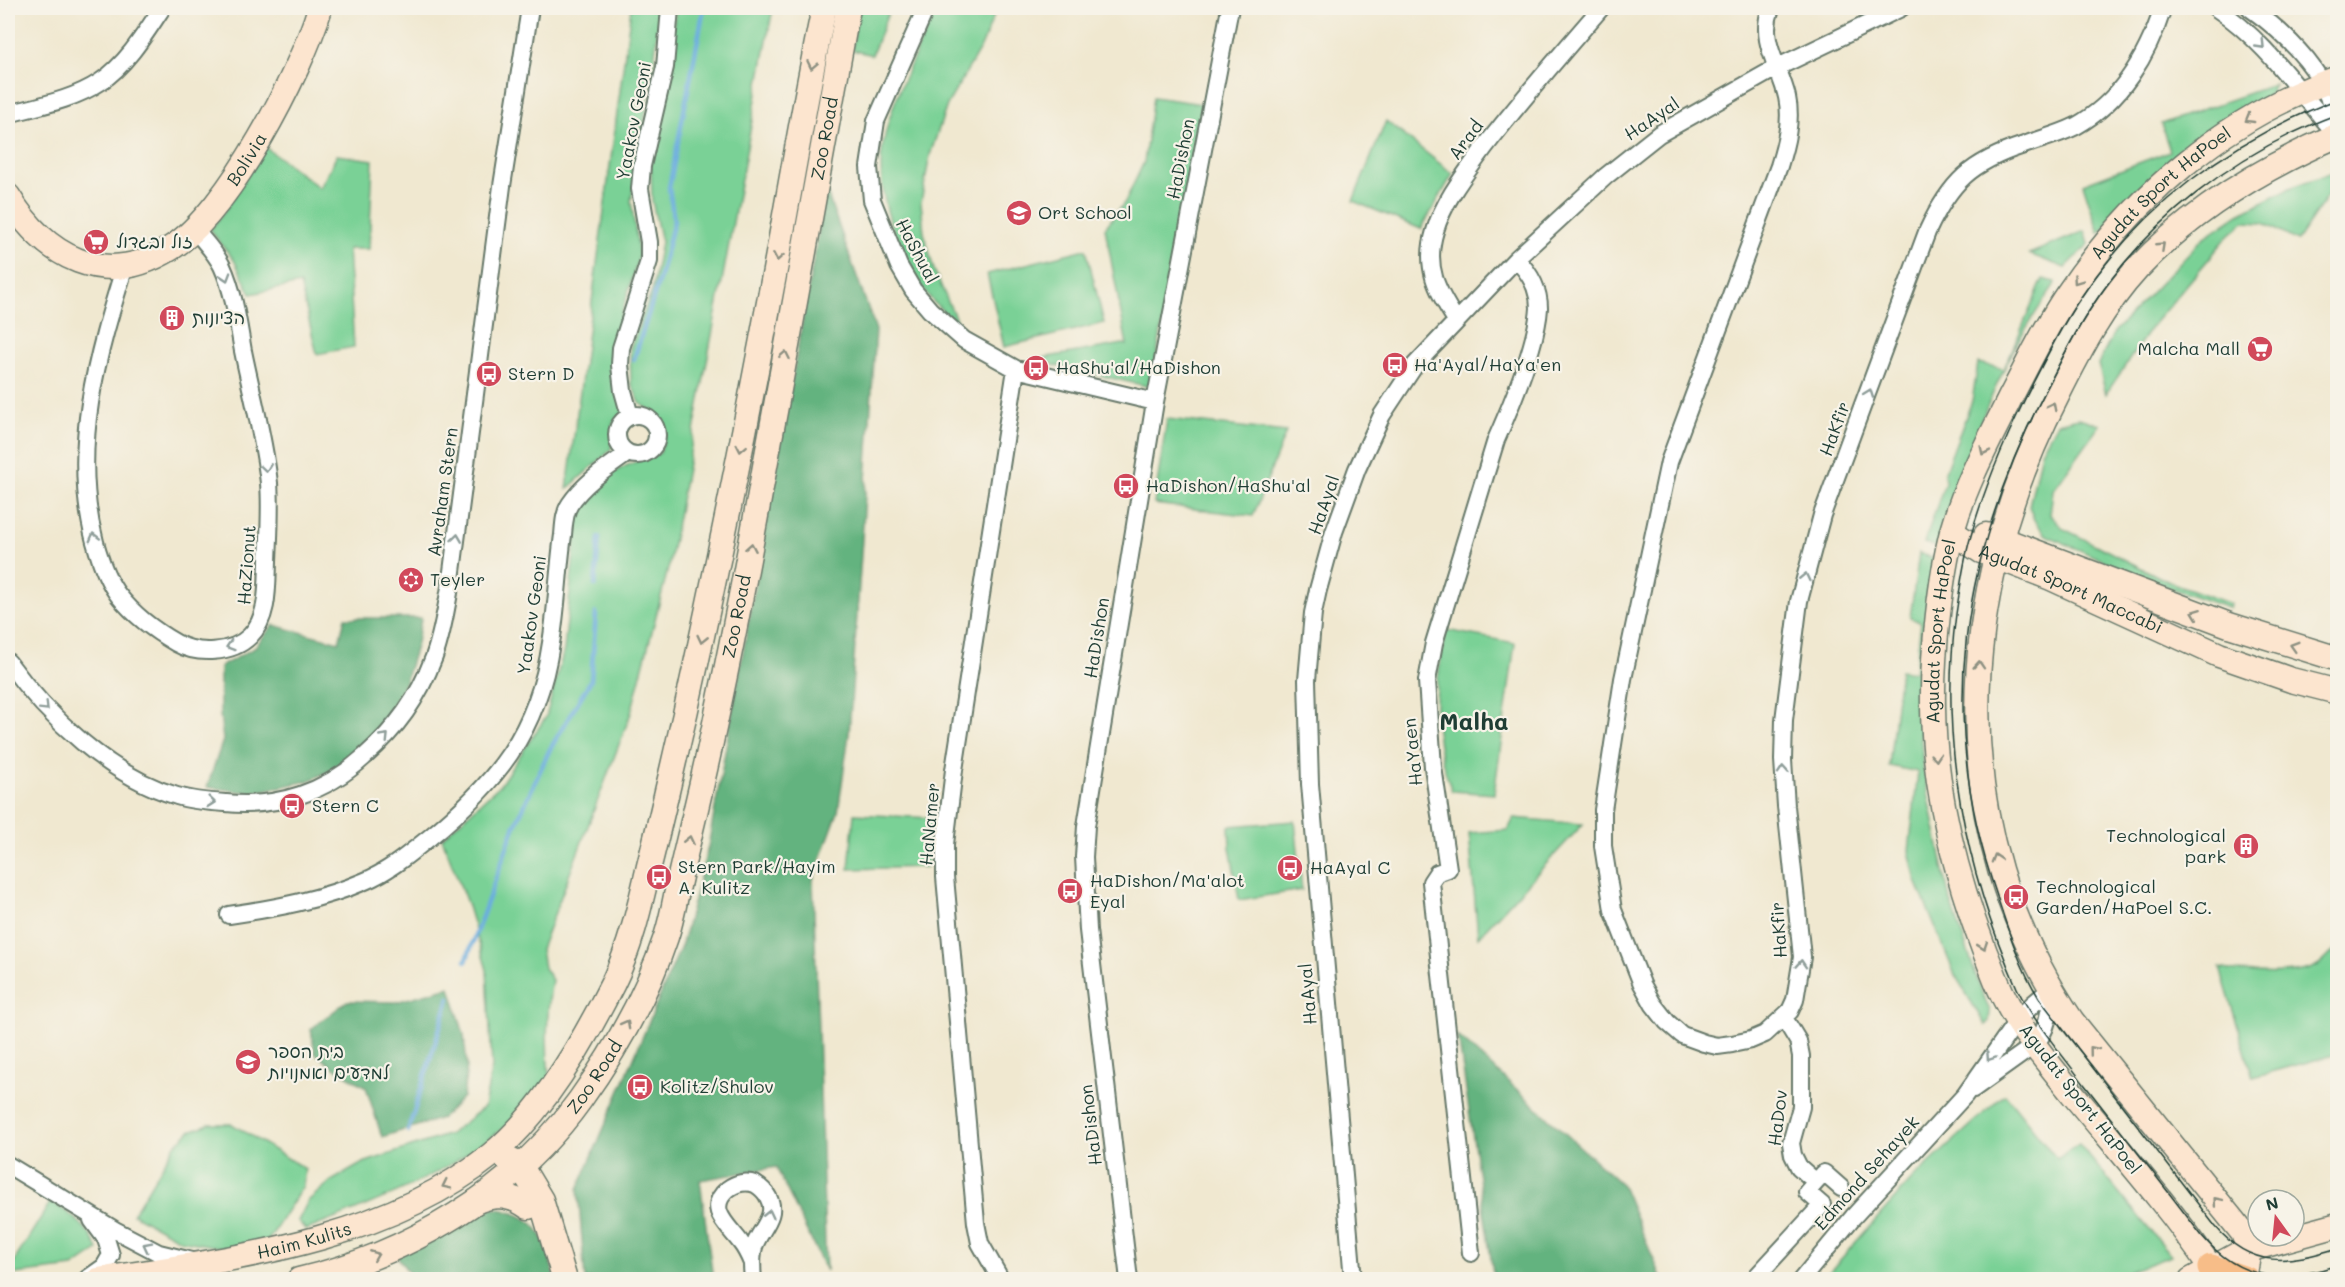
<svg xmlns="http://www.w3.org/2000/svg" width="2345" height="1287" font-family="Mali,'Playpen Sans Hebrew',sans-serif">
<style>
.green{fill:#7ad196;stroke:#4c8765;stroke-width:1.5}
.forest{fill:#63b37f;stroke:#41785a;stroke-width:1.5}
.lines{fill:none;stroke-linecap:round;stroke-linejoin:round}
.stream{stroke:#6baddf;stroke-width:4.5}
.street-casing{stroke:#68796b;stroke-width:20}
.secondary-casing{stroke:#68796b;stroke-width:27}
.primary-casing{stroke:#68796b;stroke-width:30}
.street{stroke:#fff;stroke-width:16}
.secondary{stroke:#fce5cf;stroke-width:24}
.primary{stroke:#f7bd88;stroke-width:27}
.tram{stroke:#1f3d34;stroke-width:1.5}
.oneway{stroke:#8f9e9a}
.oneway2{stroke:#8e9182}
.labels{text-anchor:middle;stroke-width:4.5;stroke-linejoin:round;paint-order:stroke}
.street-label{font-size:18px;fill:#1f3d34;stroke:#f7f3e8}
.poi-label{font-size:18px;fill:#1f3d34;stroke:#f7f3e8;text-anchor:start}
.district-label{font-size:24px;font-weight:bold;fill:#1f3d34;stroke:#f7f3e8}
</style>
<rect width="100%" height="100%" fill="#f7f3e8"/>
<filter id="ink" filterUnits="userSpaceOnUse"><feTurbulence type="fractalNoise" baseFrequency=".0167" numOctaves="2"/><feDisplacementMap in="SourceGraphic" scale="12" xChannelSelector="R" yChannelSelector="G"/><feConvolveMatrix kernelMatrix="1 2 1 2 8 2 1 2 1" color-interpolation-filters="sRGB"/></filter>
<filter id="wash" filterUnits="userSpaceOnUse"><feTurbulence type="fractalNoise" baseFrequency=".008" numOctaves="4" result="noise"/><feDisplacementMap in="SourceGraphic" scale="24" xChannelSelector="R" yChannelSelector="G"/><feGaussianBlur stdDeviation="1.35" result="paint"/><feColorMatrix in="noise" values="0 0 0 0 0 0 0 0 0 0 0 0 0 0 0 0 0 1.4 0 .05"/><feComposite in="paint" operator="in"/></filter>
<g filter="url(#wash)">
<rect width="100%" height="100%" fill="#f0e8d0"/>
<path class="green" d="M 631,8 L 660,8 L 654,62 L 631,201 L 639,256 L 615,335 L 613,363 L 623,413 L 613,423 L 611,450 L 567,489 Z
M 676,8 L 773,8 L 669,565 L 631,713 L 541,949 L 544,968 L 552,980 C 546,1013 546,1044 549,1078 C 541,1089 533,1102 523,1111 C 462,1168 383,1200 306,1230 L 298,1221 L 308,1201 L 331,1181 L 363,1163 L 450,1134 L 484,1107 L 492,1067 L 487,970 L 467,903 L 442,838 L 500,785 L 546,717 L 564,650 L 579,504 L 598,480 L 630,464 L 660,453 L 665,435 L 656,414 L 640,403 L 631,383 L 630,348 L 652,291 L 661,242 L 652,201 L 651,165 Z
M 858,8 L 890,8 L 872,55 L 852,50 Z
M 937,8 L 997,8 L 981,47 L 947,105 L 930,155 L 921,202 L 924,233 L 934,270 L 958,324 C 949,316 939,308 931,299 C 899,262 874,193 883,145 C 891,99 918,50 937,8 Z
M 2275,84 L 2269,95 L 2099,233 L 2083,184 L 2170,151 L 2161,124 Z
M 1153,97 L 1202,104 L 1151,387 L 1031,360 L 1123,344 L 1127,345 L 1105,228 L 1125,202 L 1144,162 Z
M 1386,121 L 1453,174 L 1421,229 L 1353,201 Z
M 265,147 L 320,188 L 337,155 L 373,160 L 369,249 L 348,249 L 354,347 L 317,354 L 300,284 L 251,294 L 234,260 L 210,230 L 225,211 Z
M 2337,171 L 2337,182 L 2297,241 L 2264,223 L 2244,222 L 2229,235 L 2152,326 L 2106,394 L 2098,364 L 2115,331 L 2202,239 L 2239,214 L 2292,187 Z
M 2085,231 L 2089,244 L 2065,268 L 2029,254 Z
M 1086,249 L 1104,323 L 1004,347 L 987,274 Z
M 2043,279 L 2056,282 C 2042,304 2026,326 2014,349 C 1982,412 1957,479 1937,547 L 1924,543 L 1945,483 L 1944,474 L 1972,401 L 1978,363 L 2004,369 Z
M 2079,418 L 2100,425 L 2053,490 L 2050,515 L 2064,529 L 2167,581 L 2231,604 L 2229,608 L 2147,580 L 2046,535 L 2034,520 L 2029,506 L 2041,452 L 2057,423 Z
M 1167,419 L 1286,432 L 1253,516 L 1154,504 Z
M 1919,553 L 1937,559 L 1923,673 L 1921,738 L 1923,768 L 1949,896 L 1983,996 L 1990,1011 L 1989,1021 L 1985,1025 L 1955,975 L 1916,881 L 1909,851 L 1918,772 L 1889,766 L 1900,670 L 1915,672 L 1921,622 L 1910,618 Z
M 1446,630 L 1515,643 L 1494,794 L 1452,791 C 1429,733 1434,690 1446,630 Z
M 854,814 L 932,818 L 927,867 L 849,869 Z
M 1514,818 L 1583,824 L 1478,937 L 1469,833 L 1508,830 Z
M 1295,821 L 1302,890 L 1239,900 L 1230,847 L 1229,826 Z
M 2337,947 L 2337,1054 L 2253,1077 L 2220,968 C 2244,974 2295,977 2317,966 C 2325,962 2331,953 2337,947 Z
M 2005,1094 L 2057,1159 L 2079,1144 L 2171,1256 L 2108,1279 L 1823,1279 L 1913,1178 Z
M 209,1124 L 232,1124 L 305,1169 L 303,1186 L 266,1244 L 224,1248 L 180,1240 L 133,1214 L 175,1145 L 190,1131 Z
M 51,1201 C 71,1215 89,1226 98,1250 L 73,1267 L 8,1275 L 8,1271 Z"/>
<path class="forest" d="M 826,190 L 876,330 L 849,734 L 838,812 L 813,880 L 826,1271 L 776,1167 L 700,1180 L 713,1279 L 585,1279 L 578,1189 L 682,944 L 708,847 Z
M 345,618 L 421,618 L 417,643 L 405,682 L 380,729 L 359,749 L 332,770 L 308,781 L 251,793 L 207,787 L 223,740 L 220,714 L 220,667 L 254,648 L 273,625 L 339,642 Z
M 450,987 L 464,1035 L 467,1066 L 463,1097 L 442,1118 L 382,1137 L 366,1087 L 334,1068 L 315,1053 L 311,1029 L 347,1001 L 396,1002 Z
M 1458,1036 L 1622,1185 L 1662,1279 L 1494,1279 Z
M 493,1208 C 543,1216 544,1237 555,1279 L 413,1279 L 397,1256 L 479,1213 Z"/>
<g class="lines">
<path class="stream" d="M 634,359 L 660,277 L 674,221 L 669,188 L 704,8
M 595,585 L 599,538
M 466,961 L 514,828 L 549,751 L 591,680 L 596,613
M 408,1131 L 449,998
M 363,1280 L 370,1273"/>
</g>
</g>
<g filter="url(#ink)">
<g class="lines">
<g class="street-casing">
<path id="street" d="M 926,8 L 876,121 L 869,167 L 872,200 L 899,266 L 913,290 L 930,310 L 964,340 L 1016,369 L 1155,402
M 1771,8 C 1758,41 1780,66 1787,97 C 1792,120 1786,144 1779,166 L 1669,462 L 1623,679 L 1603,810 L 1603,846 L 1613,910 L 1642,984 L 1653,1004 L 1667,1022 L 1682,1035 L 1704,1043 L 1717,1046 L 1732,1044 L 1751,1040 L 1765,1034 L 1790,1011 L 1795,1000 L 1802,957 L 1786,806 L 1783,760 L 1784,720 L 1799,601 L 1822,515 L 1927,232 C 1950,182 1971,162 2024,145 C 2041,139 2060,134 2076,126 C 2121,101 2148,55 2163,8
M 2216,8 C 2266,41 2298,91 2337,135
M 2250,8 C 2284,32 2340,83 2331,128
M 8,114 C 38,106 73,100 100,82 C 126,65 145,34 162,8
M 125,266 C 97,355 70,448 95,542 C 100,560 107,581 119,596 C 134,615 155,631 176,643 C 197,655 232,654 250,636 C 269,617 267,586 268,561 C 269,535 271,509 269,483 C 264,438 252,395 243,351 C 238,323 234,292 222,266 C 215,252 204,241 194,229
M 1456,320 C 1437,291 1424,267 1435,231 C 1444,200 1466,173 1484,148 C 1521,100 1561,54 1601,8
M617 435a20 20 0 1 1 40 0a20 20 0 1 1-40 0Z
M 630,416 L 623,391 L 620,365 L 621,348 L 649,261 L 649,242 L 640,189 L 642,166 L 665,67 L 670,8
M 8,662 C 47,716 111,777 177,796 C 193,801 210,802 226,803 C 278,808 326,792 364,757 C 397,728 418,699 434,657 C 442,635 446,610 450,587 L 502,186 L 530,8
M 229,915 C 276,908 321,900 365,881 C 389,871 409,854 429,838 C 496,783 538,732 551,643 C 557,608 558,571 563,535 C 564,525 564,513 570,504 C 584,483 607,468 628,453
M 1784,1018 L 1798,1041 L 1801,1056 L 1801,1107 L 1791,1143 L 1793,1155 L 1799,1167 L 1816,1182
M 1973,1089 L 2036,1044 C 2048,1028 2051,1009 2051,989
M 8,1165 L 115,1230 L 159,1253 L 192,1261
M 1471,1253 L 1431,882 L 1437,873 L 1448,869 L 1433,767 L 1427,681 L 1434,643 L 1496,440 C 1511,406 1537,344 1539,308 C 1539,288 1529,272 1516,259
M 752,1263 C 749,1256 746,1249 741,1243 C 730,1227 704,1209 728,1189 C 736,1183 746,1181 755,1184 C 760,1187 765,1191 768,1197 C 779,1216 759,1230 754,1247 C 751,1258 752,1268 753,1280
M 1757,1276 L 1822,1205 L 1807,1192 L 1824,1173 L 1841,1188
M 87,1279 L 104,1267 L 111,1255 L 106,1239 L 92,1220
M 1001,1280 L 980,1243 L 976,1223 L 945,877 L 945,844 L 954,770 L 1016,369
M 1129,1280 L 1088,930 L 1084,857 L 1086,826 L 1155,402 L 1230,8
M 1353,1280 L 1310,784 L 1307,680 L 1313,613 L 1318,590 L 1334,532 L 1357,469 L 1382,415 L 1415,365 L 1516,259 L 1606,176 L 1659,134 L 1776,68 L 1901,8
M 1801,1280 L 1853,1217 L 1965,1095 L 2017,1021 L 2033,1004 L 2051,989"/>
</g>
<g class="secondary-casing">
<g id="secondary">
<path id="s1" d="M 8,196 C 45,257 104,290 171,248 C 228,213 301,72 320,8"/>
<path id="s2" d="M 1952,532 L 1981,551 L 2051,578 L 2219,655 L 2291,680 L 2338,692"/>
<path d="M 1986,535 L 2001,539 L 2229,625 L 2338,659"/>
<path d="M 507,1159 L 520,1165 L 541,1200 L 565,1280"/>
<path d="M 477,1201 C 496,1193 512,1195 528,1207"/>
<path id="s3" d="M 2211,1268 C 2169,1206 2119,1150 2072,1093 C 2043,1057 2013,1022 1996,980 C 1961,895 1934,798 1933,707 C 1932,654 1940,578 1953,528 C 1966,482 1990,439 2011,396 C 2029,362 2045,327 2067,295 C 2133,197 2225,116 2338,78"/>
<path id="s4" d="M 98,1280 C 231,1259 382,1242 491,1155 C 542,1114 584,1041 613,983 C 631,946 640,905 649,866 C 662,815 673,765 685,714 C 717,570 746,426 773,281 C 790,190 805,98 824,8"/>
<path id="s5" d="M 299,1280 C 408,1255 515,1191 580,1100 C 615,1051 647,994 666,937 C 673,916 676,893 681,872 C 691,829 702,785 711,742 C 729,658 746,573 761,488 C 790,328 820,168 848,8"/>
<path d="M 2191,1280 L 2244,1251 L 2338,1225"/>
<path d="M 2244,1280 L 2249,1249 L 2243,1233 L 2072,1021 C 1942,830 1954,594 2058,394 C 2080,350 2103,306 2137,269 C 2192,210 2264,167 2338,135"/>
</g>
</g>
<g class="primary-casing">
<path id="primary" d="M 2211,1268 L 2246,1280"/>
</g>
<use href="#street" class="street"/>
<use href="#secondary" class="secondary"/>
<use href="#primary" class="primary"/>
<path class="tram" d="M 2338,99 C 2228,141 2143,205 2077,303 C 2061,327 2048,354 2034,381 C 2008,432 1985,484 1970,539 C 1963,564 1960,589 1956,614 C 1939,742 1965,870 2017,988 C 2031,1018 2064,1057 2084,1084 C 2123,1134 2163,1185 2202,1236 C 2241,1282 2283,1283 2338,1265
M 2338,114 C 2235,152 2146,221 2087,314 C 2072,338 2060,363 2047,388 C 1961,554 1935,717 1997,896 C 2008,930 2020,968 2039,998 L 2215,1226 C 2252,1270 2289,1263 2338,1248"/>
</g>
<defs><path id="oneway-chevron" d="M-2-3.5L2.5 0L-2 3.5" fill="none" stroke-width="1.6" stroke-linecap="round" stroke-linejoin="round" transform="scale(1.5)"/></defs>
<g class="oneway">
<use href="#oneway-chevron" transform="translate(2261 45) rotate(46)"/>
<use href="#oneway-chevron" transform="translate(226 277) rotate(73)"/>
<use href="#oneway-chevron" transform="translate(1869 393) rotate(-70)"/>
<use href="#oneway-chevron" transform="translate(266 468) rotate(82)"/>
<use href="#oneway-chevron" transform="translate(94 537) rotate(-105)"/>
<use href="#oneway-chevron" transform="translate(457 538) rotate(-82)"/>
<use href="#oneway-chevron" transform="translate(1805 577) rotate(-77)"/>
<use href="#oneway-chevron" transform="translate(230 646) rotate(162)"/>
<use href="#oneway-chevron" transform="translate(45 707) rotate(45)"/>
<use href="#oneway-chevron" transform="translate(385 737) rotate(-46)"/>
<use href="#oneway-chevron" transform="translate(1783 770) rotate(-94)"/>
<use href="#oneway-chevron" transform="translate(211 802) rotate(6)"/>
<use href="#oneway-chevron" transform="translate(1801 964) rotate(-86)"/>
<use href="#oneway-chevron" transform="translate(1990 1057) rotate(124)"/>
<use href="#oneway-chevron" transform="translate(769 1214) rotate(-77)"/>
<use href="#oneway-chevron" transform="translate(147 1246) rotate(-153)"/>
</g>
<g class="oneway2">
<use href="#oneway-chevron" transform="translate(812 65) rotate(102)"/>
<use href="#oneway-chevron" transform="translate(2249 119) rotate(150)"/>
<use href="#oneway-chevron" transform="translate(2161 246) rotate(-43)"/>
<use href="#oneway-chevron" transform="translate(778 257) rotate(100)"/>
<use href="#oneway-chevron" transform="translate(2077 280) rotate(125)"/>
<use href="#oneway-chevron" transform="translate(785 355) rotate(-79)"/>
<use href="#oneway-chevron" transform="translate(2052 406) rotate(-63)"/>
<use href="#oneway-chevron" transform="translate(741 448) rotate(101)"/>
<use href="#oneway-chevron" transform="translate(1984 451) rotate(116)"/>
<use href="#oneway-chevron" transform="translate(751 547) rotate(-80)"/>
<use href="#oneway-chevron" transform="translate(2196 613) rotate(-159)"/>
<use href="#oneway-chevron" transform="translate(702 639) rotate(103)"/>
<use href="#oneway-chevron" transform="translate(2294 646) rotate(-163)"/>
<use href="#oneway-chevron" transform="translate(1979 665) rotate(-86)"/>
<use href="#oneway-chevron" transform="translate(1936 757) rotate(85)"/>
<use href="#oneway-chevron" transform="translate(689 840) rotate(-77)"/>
<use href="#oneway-chevron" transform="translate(1996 858) rotate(-107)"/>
<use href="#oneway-chevron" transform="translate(1983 946) rotate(71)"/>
<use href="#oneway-chevron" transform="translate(626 1024) rotate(-61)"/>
<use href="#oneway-chevron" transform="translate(2093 1050) rotate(-129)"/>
<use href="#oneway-chevron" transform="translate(446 1185) rotate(154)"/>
<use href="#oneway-chevron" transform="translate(2217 1201) rotate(-130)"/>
<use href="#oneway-chevron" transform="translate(375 1255) rotate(-22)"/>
</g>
</g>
<defs>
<g id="school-disc" transform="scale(1.35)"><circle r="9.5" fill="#d1495b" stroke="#f7f3e8"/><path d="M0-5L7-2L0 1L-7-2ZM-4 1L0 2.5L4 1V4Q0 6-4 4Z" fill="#fff"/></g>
<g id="supermarket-disc" transform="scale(1.35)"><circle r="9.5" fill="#d1495b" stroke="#f7f3e8"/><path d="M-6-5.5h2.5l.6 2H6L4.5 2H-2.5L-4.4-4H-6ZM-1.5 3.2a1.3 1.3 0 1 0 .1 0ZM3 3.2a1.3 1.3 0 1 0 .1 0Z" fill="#fff"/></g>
<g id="building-disc" transform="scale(1.35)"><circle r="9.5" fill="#d1495b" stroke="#f7f3e8"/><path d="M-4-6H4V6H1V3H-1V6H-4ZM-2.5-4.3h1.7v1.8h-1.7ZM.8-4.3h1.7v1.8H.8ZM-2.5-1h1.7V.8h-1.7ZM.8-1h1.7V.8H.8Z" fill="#fff"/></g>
<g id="bus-disc" transform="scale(1.35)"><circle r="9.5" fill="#d1495b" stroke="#f7f3e8"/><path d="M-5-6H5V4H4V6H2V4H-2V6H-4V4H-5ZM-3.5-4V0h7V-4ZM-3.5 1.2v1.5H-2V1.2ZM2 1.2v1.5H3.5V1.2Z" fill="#fff"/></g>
<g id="synagogue-disc" transform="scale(1.35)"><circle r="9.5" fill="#d1495b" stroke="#f7f3e8"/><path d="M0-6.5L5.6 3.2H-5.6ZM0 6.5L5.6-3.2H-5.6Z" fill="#fff"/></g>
</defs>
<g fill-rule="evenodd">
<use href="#school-disc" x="1019" y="213"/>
<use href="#supermarket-disc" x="96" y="242"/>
<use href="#building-disc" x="172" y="318"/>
<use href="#supermarket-disc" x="2260" y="349"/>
<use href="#bus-disc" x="1395" y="365"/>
<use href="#bus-disc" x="1036" y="368"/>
<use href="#bus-disc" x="489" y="374"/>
<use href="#bus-disc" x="1126" y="486"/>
<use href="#synagogue-disc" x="411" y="580"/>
<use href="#bus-disc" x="292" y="806"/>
<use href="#building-disc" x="2246" y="846"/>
<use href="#bus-disc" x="1290" y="868"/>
<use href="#bus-disc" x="659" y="877"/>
<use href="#bus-disc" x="1070" y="891"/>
<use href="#bus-disc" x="2016" y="897"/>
<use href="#school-disc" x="248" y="1062"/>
<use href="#bus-disc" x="640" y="1087"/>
</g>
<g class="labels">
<g class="street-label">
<text transform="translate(1652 119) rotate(-34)" y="6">HaAyal</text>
<text transform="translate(634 121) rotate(-79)" y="6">Yaakov Geoni</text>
<text dy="6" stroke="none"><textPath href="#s5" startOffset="1340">Zoo Road</textPath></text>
<text transform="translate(1466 140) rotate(-53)" y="6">Arad</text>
<text dy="6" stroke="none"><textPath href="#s1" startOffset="312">Bolivia</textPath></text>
<text transform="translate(1181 159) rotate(-79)" y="6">HaDishon</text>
<text dy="6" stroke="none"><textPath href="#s3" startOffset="1222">Agudat Sport HaPoel</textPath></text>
<text transform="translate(917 251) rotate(62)" y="6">HaShual</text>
<text transform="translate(1835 429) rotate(-70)" y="6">HaKfir</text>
<text transform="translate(443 492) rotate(-82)" y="6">Avraham Stern</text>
<text transform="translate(1324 505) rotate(-71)" y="6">HaAyal</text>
<text transform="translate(247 565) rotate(-86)" y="6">HaZionut</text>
<text dy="6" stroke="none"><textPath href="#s2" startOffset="132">Agudat Sport Maccabi</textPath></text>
<text transform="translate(532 615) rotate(-82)" y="6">Yaakov Geoni</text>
<text dy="6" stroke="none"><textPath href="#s5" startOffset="854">Zoo Road</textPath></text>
<text dy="6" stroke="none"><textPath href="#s3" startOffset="718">Agudat Sport HaPoel</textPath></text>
<text transform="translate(1097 638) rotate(-81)" y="6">HaDishon</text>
<text transform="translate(1413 752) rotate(-96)" y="6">HaYaen</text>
<text transform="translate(930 824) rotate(-85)" y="6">HaNamer</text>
<text transform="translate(1779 930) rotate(-94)" y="6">HaKfir</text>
<text transform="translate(1308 994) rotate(-95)" y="6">HaAyal</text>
<text dy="6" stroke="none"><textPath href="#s5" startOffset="368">Zoo Road</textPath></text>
<text transform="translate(2080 1099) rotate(52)" y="6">Agudat Sport HaPoel</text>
<text transform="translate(1778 1118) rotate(-83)" y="6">HaDov</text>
<text transform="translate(1091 1125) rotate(-97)" y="6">HaDishon</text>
<text transform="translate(1867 1173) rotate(-48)" y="6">Edmond Sehayek</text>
<text dy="6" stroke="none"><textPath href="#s4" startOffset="210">Haim Kulits</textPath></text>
</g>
<g class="poi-label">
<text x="1038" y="219">Ort School</text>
<text x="116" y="248">זול ובגדול</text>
<text x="192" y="324">הציונות</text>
<text x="2240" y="355" text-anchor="end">Malcha Mall</text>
<text x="1414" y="371">Ha'Ayal/HaYa'en</text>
<text x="1056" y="374">HaShu'al/HaDishon</text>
<text x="508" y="380">Stern D</text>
<text x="1146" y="492">HaDishon/HaShu'al</text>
<text x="430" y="586">Teyler</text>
<text x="312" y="812">Stern C</text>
<text x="2226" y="842" text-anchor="end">Technological<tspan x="2226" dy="21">park</tspan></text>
<text x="678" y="873">Stern Park/Hayim<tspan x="678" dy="21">A. Kulitz</tspan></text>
<text x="1310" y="874">HaAyal C</text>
<text x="1090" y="887">HaDishon/Ma'alot<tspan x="1090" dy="21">Eyal</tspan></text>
<text x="2036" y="893">Technological<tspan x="2036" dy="21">Garden/HaPoel S.C.</tspan></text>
<text x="268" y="1058">בית הספר<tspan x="268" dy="21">למדעים ואמנויות</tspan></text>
<text x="660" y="1093">Kolitz/Shulov</text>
</g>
<g class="district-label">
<text x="1474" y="730">Malha</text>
</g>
</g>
<rect width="2345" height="1287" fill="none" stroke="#f7f3e8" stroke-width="30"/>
<g transform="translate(2276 1218) rotate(345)"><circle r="28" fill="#f7f3e8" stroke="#a1aaa0" stroke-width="1.5"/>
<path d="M0-4.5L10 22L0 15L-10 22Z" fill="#d1495b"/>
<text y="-9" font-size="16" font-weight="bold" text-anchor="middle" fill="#1f3d34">N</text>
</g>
</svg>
